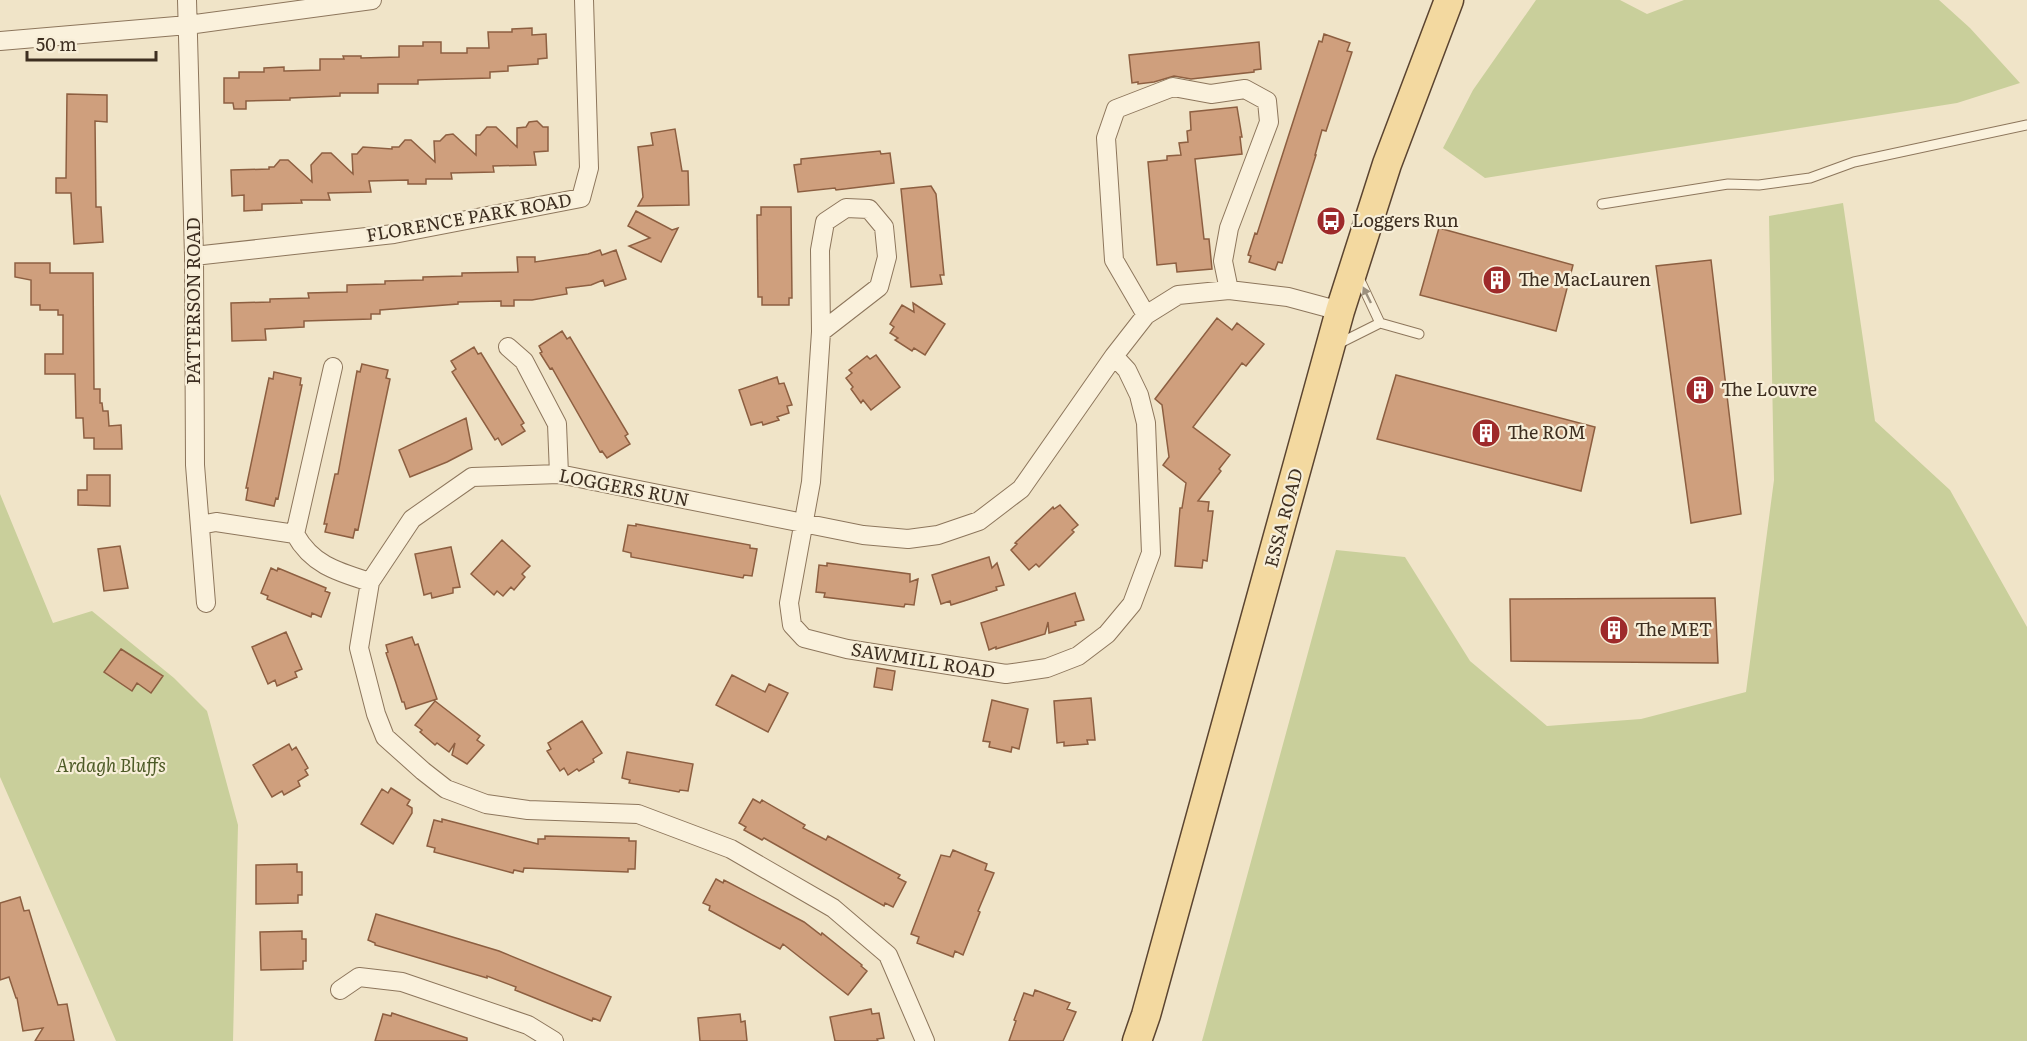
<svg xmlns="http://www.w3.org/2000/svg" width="2027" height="1041" font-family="Literata,serif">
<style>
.green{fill:#c9cf9b}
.building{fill:#cf9f7d;stroke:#8d5f41;stroke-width:1.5}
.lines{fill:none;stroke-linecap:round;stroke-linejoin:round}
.lane-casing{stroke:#8d765c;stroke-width:11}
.street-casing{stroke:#8d765c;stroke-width:20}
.primary-casing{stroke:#5b4430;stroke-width:31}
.lane{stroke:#faf1dc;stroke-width:9}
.street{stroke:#faf1dc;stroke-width:18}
.primary{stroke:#f3d9a0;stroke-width:28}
.oneway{fill:#9c907e}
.labels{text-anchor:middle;stroke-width:4.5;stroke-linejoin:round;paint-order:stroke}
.street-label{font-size:18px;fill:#3d2e20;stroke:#f7eed8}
.poi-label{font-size:18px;fill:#3d2e20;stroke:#f7eed8;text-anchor:start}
.park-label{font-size:18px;font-style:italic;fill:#4d5a26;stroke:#f7eed8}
</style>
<rect width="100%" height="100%" fill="#f0e4c8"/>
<path class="green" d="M 1536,0 L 1620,0 L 1647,14 L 1684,0 L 1939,0 L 1970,28 L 2020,83 L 1957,103 L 1485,178 L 1443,148 L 1473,90 Z
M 1843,203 L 1875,421 L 1950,490 L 2027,627 L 2027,1041 L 1202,1041 L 1336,550 L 1405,557 L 1470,661 L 1547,726 L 1641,719 L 1746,692 L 1774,480 L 1769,216 Z
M 0,494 L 53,623 L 92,611 L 174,678 L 207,711 L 238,825 L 233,1041 L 116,1041 L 0,777 Z"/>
<path class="building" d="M 532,28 L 532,35 L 546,34 L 547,58 L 538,59 L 538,64 L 508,66 L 508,71 L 490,72 L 490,78 L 418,80 L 418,84 L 378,84 L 378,93 L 340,93 L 340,96 L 290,98 L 290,100 L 246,101 L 246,109 L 234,109 L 233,103 L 224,103 L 224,78 L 239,78 L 239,72 L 264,72 L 264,68 L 284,67 L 284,71 L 320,70 L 320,59 L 344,59 L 343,56 L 361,56 L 361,58 L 399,57 L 399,46 L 423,46 L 423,42 L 441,42 L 441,53 L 467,53 L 467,48 L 489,48 L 488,32 L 512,32 L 512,29 Z
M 1324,34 L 1350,43 L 1347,51 L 1352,52 L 1326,131 L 1322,130 L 1315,155 L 1316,155 L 1282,263 L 1278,262 L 1275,270 L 1249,262 L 1251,256 L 1248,255 L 1255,233 L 1257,234 L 1319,41 L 1322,42 Z
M 1259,42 L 1261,69 L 1254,70 L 1254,72 L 1191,79 L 1174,76 L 1154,82 L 1138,84 L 1138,82 L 1132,83 L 1129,55 Z
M 67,94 L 107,95 L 107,122 L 95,121 L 96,207 L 101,207 L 103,242 L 74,244 L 71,193 L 56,193 L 56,178 L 66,178 Z
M 1237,107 L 1242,137 L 1240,137 L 1242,154 L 1195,159 L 1204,239 L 1209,239 L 1212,269 L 1177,272 L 1176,263 L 1157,265 L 1148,162 L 1167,160 L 1167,156 L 1181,155 L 1179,143 L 1188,142 L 1187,131 L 1191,130 L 1190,112 Z
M 537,121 L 543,127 L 548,127 L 548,151 L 534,152 L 536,165 L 493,166 L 494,172 L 451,173 L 452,179 L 426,179 L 426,184 L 408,184 L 408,180 L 369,181 L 371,192 L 328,193 L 330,200 L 301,200 L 302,203 L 262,204 L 262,210 L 244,211 L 244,195 L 232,196 L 231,170 L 269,169 L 269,167 L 274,167 L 280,160 L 288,160 L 312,182 L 311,165 L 322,153 L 331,153 L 353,174 L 352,154 L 357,154 L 363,147 L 392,149 L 392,147 L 399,147 L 405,140 L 411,140 L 435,162 L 434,141 L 440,141 L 446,135 L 453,134 L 476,155 L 476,135 L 480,135 L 487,127 L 496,127 L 517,147 L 517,128 L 526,127 L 529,122 Z
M 675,129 L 682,171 L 688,171 L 689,205 L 638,206 L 643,197 L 638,147 L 653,145 L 651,133 Z
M 880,151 L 881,154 L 890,153 L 894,183 L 836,190 L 835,188 L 798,192 L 794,165 L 801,164 L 801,159 Z
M 931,186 L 936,194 L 944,275 L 940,275 L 942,284 L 911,287 L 901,189 Z
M 761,207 L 791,207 L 792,298 L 789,298 L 789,305 L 762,305 L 762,297 L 758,297 L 757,215 L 761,215 Z
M 636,211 L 672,230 L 678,228 L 661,262 L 629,246 L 650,238 L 628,226 Z
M 1439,228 L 1573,265 L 1556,331 L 1420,295 Z
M 600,250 L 602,255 L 616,250 L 626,279 L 605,286 L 603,280 L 591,285 L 566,288 L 567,294 L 532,300 L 514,300 L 514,306 L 501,306 L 501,301 L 458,302 L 458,304 L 380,310 L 380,314 L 371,314 L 371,319 L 304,321 L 304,327 L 265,329 L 266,340 L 232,341 L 231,303 L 270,302 L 270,299 L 309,298 L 308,293 L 347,292 L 347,285 L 385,284 L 385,281 L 423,280 L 423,277 L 462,276 L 462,273 L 518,272 L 517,257 L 535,257 L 535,262 L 588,254 Z
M 1711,260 L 1741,514 L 1691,523 L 1656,266 Z
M 15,263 L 50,263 L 50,273 L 93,273 L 94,389 L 100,389 L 100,403 L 102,403 L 103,411 L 108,411 L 109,426 L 121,425 L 122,449 L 94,449 L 94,438 L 84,438 L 83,418 L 76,418 L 75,374 L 45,374 L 45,354 L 63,354 L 63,315 L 58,315 L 58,310 L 40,310 L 40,305 L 31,305 L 31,280 L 15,277 Z
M 913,303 L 945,324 L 925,355 L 914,348 L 912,351 L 895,340 L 898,338 L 890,333 L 894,327 L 890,324 L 902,305 L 914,312 Z
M 1217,318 L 1232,330 L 1237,323 L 1264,344 L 1246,366 L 1242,363 L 1193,427 L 1230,455 L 1219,469 L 1221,471 L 1198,501 L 1209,502 L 1208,511 L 1213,511 L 1207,561 L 1203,560 L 1202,568 L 1175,566 L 1180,508 L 1182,508 L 1186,483 L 1163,465 L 1169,457 L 1162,405 L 1155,399 Z
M 562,331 L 567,339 L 570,337 L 628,434 L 625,436 L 630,444 L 607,458 L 602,451 L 600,452 L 552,368 L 550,369 L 540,353 L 542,352 L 539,346 Z
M 474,347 L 478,354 L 481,353 L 524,423 L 521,425 L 525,431 L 502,445 L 498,438 L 495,440 L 452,372 L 456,369 L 451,361 Z
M 876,355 L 900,387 L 871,410 L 863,400 L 861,403 L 851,389 L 853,387 L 846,378 L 852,373 L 849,370 L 867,356 L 870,359 Z
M 362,364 L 388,370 L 386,378 L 390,379 L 358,530 L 355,529 L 353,538 L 325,532 L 327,524 L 324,524 L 335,474 L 338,474 L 357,371 L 360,372 Z
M 274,372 L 301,378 L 300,385 L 302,385 L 278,499 L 276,498 L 274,506 L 246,500 L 248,488 L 246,488 L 269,378 L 273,379 Z
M 1396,375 L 1595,427 L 1581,491 L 1377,439 Z
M 777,377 L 779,384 L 784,383 L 792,405 L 787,406 L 789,413 L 777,417 L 779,420 L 763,425 L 762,422 L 751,425 L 739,390 Z
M 466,418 L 472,449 L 447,462 L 410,477 L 399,450 Z
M 87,475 L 110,475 L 110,506 L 78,505 L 78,490 L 87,490 Z
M 1060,505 L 1078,525 L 1072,530 L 1074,532 L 1039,567 L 1036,564 L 1029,570 L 1011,550 L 1017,544 L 1015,543 L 1053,507 L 1054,509 Z
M 636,524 L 750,545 L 750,548 L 757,549 L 752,576 L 744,575 L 743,578 L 631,557 L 631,553 L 623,551 L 628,525 L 636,526 Z
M 502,540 L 530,566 L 522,574 L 525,577 L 514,590 L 511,587 L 503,596 L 497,591 L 494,595 L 471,574 Z
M 120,546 L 128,588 L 104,591 L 98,549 Z
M 451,547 L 460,587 L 453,588 L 453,593 L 432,598 L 431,593 L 424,595 L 415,554 Z
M 989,557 L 992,568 L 997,563 L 1004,585 L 996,587 L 997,590 L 967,600 L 951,605 L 950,601 L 941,604 L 932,575 Z
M 827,563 L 910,574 L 910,582 L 918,579 L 914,605 L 905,604 L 904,607 L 824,597 L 825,593 L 816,592 L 819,565 L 827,566 Z
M 271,568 L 277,571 L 278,568 L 326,588 L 325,591 L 330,593 L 321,617 L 312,613 L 311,617 L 267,599 L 268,596 L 261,593 Z
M 1075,593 L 1084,620 L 1075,622 L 1076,625 L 1049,633 L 1048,622 L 1045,634 L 996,649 L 996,647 L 989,650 L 981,623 Z
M 1715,598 L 1718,663 L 1511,661 L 1510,599 Z
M 286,632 L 302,669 L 295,672 L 297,677 L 277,686 L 275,680 L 268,684 L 252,647 Z
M 412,637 L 415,645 L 418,644 L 437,699 L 406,709 L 404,702 L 402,702 L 396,683 L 386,653 L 388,652 L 386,645 Z
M 121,649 L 163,676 L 151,693 L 137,683 L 132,691 L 104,672 Z
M 877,668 L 895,671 L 892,690 L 874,687 Z
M 732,675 L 765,692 L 769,684 L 788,693 L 768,732 L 716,705 Z
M 1091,698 L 1095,740 L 1087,740 L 1088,744 L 1064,746 L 1064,742 L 1057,743 L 1054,701 Z
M 992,700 L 1028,709 L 1019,749 L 1012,747 L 1011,752 L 989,747 L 990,742 L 983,741 Z
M 435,701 L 480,736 L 477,740 L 484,745 L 467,764 L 452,755 L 455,743 L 449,752 L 437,743 L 435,745 L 420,732 L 422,730 L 415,725 Z
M 582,721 L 602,753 L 593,759 L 594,762 L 579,771 L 577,769 L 568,775 L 564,768 L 560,771 L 547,751 L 551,749 L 548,743 Z
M 289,744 L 292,750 L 296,747 L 308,768 L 305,770 L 308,775 L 298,781 L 300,786 L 284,795 L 282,791 L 272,797 L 253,765 Z
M 627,752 L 693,764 L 688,791 L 680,790 L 679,792 L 629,783 L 630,780 L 622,778 Z
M 391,788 L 410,800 L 407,805 L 412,808 L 412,813 L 393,844 L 361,824 L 382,789 L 388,793 Z
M 753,799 L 760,803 L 762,800 L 805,825 L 803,828 L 826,840 L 828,836 L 900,875 L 898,878 L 906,882 L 893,907 L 885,903 L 884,906 L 764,838 L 762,840 L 744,830 L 746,827 L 739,823 Z
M 442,819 L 538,844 L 538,839 L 545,839 L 545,836 L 629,838 L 629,841 L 636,841 L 635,869 L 628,869 L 628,872 L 524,868 L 523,872 L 514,870 L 513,873 L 434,852 L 435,848 L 427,846 L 434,820 L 442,822 Z
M 953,850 L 987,864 L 985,870 L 994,873 L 978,911 L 980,912 L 963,955 L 955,951 L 953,957 L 917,943 L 919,937 L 911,934 L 941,855 L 950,857 Z
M 297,864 L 297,872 L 302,872 L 302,895 L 298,895 L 298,903 L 256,904 L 256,865 Z
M 716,879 L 723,883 L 724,880 L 804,922 L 821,935 L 822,933 L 862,965 L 861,966 L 867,971 L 848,995 L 783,944 L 780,949 L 709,910 L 710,906 L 703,903 Z
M 20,897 L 24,911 L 29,910 L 58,1005 L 67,1004 L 74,1041 L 35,1041 L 43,1028 L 23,1031 L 17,998 L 16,998 L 9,977 L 0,980 L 0,903 Z
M 376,914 L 499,951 L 611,997 L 600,1021 L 593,1018 L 592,1021 L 515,990 L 516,987 L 487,976 L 487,978 L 375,945 L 375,943 L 368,940 Z
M 302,931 L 302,939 L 306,939 L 306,961 L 303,961 L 303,969 L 261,970 L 260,932 Z
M 1035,990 L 1070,1003 L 1067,1009 L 1076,1012 L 1063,1041 L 1009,1041 L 1016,1021 L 1014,1020 L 1024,993 L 1033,996 Z
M 871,1009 L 872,1014 L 879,1013 L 884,1038 L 877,1039 L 878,1041 L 835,1041 L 830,1017 Z
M 392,1013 L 467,1038 L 467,1041 L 375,1041 L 383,1014 L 391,1016 Z
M 740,1014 L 741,1022 L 745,1021 L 747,1041 L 700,1041 L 698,1018 Z"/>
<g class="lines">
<g class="lane-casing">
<path id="lane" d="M 1602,204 L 1728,184 L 1759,185 L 1810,178 L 1854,162 L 2027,125
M 1358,276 L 1380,323
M 1338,344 L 1380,323 L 1419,334"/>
</g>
<g class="street-casing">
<path id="street" d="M 187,0 L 194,256 L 195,465 L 206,603
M 0,41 L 188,25 L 372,0
M 194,256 L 394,234 L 581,198 L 589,168 L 584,0
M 1146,315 L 1114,260 L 1106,138 L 1116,109 L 1173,87 L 1211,94 L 1245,89 L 1267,101 L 1269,122 L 1229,228 L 1223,261 L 1229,290
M 821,332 L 879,287 L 887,257 L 884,227 L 869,209 L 846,208 L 825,222 L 820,250 L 821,332 L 811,482 L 789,603 L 792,625 L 804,638 L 847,649 L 1006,674 L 1047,668 L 1078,656 L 1107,634 L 1132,604 L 1151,553 L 1146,423 L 1139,395 L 1127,370 L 1114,356
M 508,347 L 524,361 L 557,424 L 559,474
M 200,525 L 216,522 L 295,534
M 295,534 L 333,367
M 295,534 C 312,565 338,572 370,582
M 340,990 L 359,977 L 402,982 L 528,1025 L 554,1041
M 925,1041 L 888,955 L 833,908 L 731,849 L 638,814 L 528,810 L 486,804 L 446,789 L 423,771 L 385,737 L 376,714 L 359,648 L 370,582 L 412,519 L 472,477 L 559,474 L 863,535 L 908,539 L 938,535 L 979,521 L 1021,489 L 1114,356 L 1146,315 L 1178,295 L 1229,290 L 1288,297 L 1340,311"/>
</g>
<g class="primary-casing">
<path id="primary" d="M 1137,1041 L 1146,1015 L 1340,311 L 1387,164 L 1449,0"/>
</g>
<use href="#lane" class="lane"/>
<use href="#street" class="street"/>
<use href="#primary" class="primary"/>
</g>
<defs><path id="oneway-solid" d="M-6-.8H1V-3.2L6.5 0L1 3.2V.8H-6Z" transform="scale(1.5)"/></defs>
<use class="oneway" href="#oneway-solid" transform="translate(1367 295) rotate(-116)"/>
<defs>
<g id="bus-disc" transform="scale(1.5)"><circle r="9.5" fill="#9e2a2b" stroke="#f7eed8"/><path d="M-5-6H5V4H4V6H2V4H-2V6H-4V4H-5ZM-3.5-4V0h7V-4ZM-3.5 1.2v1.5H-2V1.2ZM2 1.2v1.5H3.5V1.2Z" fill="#fff"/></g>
<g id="building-disc" transform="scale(1.5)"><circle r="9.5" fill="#9e2a2b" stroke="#f7eed8"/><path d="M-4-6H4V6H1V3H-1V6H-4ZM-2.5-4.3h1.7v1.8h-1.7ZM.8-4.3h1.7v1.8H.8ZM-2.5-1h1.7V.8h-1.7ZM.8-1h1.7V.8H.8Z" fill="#fff"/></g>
</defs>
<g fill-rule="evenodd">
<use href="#bus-disc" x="1331" y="221"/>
<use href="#building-disc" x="1497" y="280"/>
<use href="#building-disc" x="1700" y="390"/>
<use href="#building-disc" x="1486" y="433"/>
<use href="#building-disc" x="1614" y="630"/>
</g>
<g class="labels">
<g class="street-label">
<text transform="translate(469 218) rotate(-10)" y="6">FLORENCE PARK ROAD</text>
<text transform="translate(194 301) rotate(-90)" y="6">PATTERSON ROAD</text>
<text transform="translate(624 488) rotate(11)" y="6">LOGGERS RUN</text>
<text transform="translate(1284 518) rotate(-75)" y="6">ESSA ROAD</text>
<text transform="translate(923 661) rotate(9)" y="6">SAWMILL ROAD</text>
</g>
<g class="poi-label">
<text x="1352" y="227">Loggers Run</text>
<text x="1518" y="286">The MacLauren</text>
<text x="1721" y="396">The Louvre</text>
<text x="1507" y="439">The ROM</text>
<text x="1635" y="636">The MET</text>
</g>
<g class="park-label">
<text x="111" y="772">Ardagh Bluffs</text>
</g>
</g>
<path d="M27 51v9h129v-9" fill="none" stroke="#3d2e20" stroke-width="3"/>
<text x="36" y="51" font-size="18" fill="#3d2e20" stroke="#f7eed8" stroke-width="4.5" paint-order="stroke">50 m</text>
</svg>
